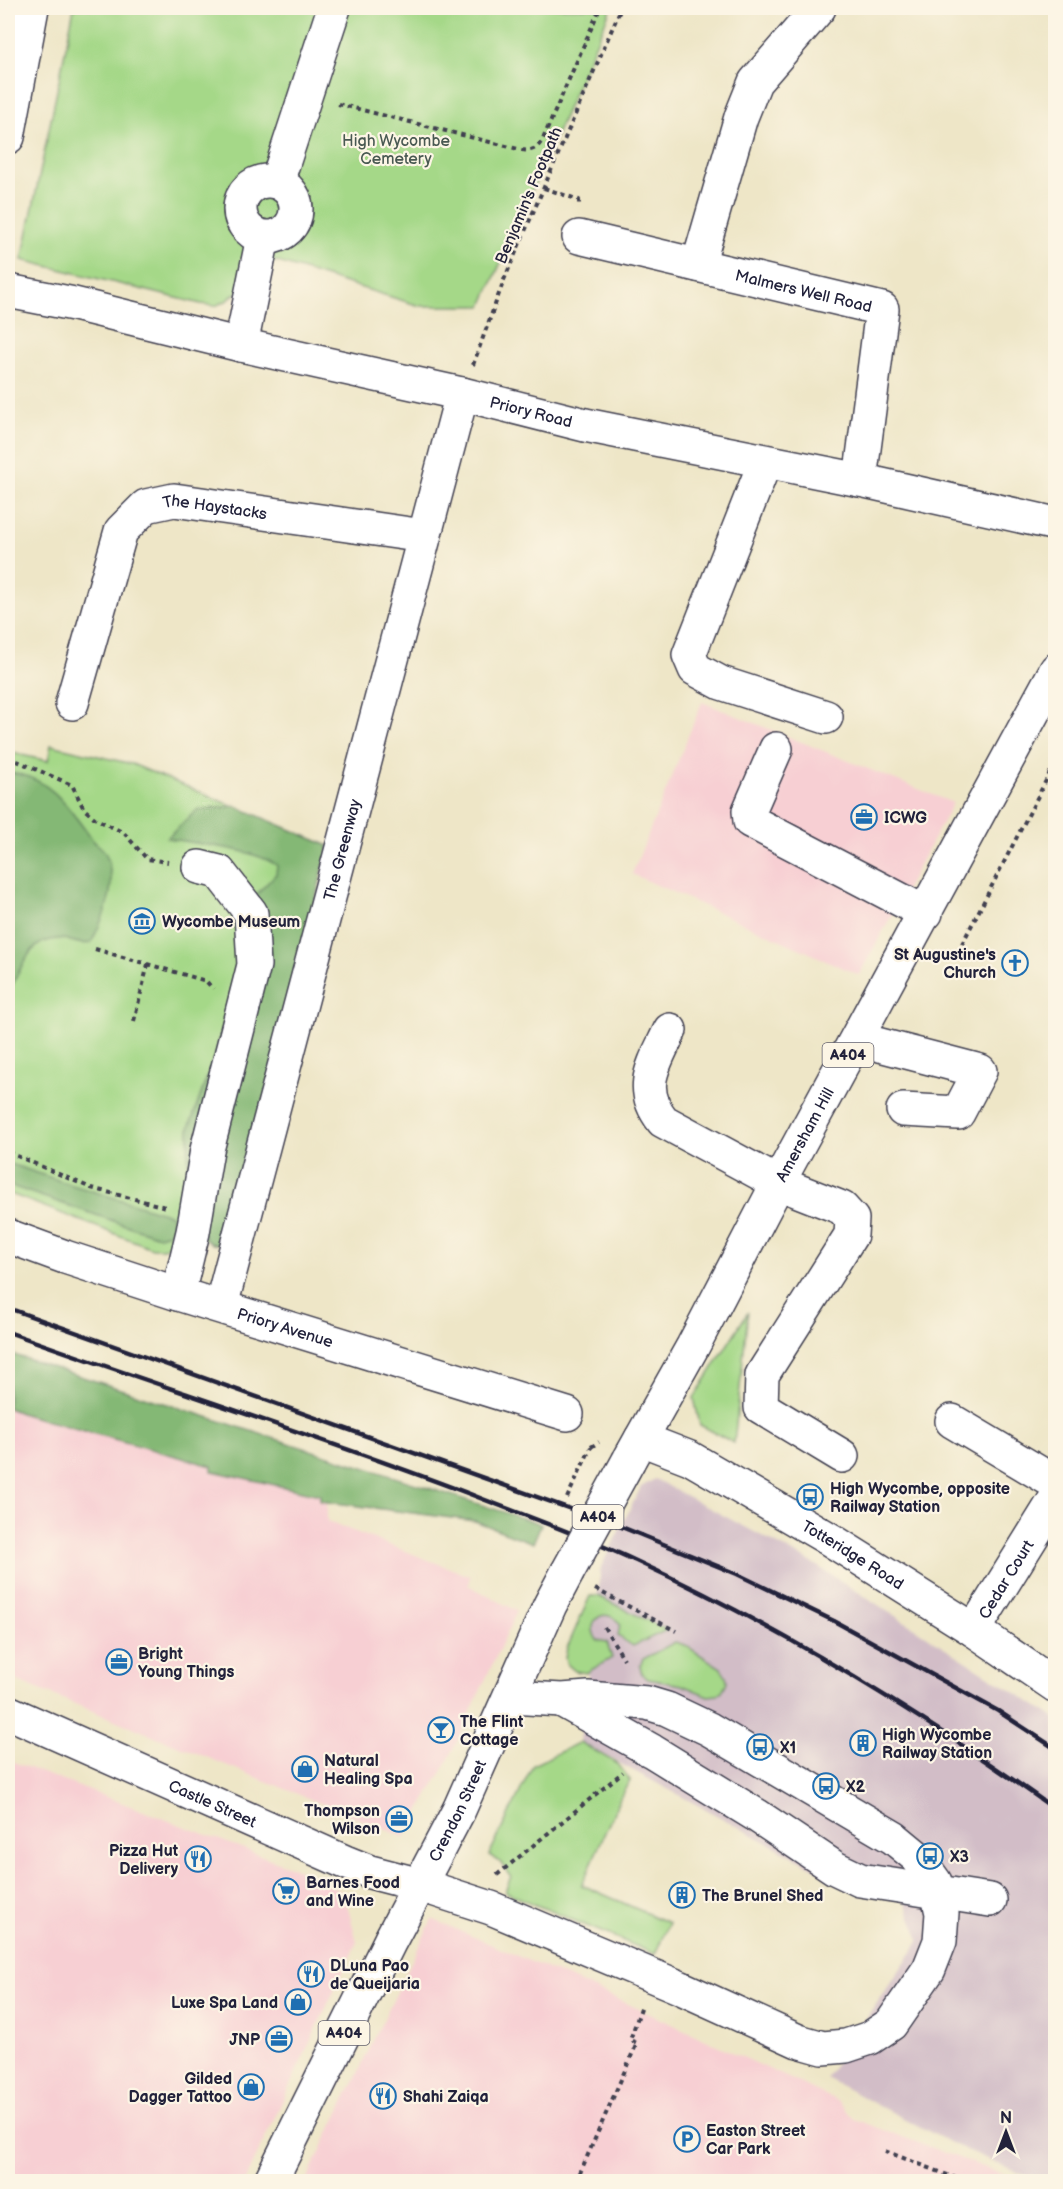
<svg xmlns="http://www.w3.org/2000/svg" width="1063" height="2189" font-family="'Balsamiq Sans',sans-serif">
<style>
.built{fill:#f7cfd3}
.industrial{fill:#d2bdc7}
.green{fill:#a5d888;stroke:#647d62;stroke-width:1.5}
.forest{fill:#84b874;stroke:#536d58;stroke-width:1.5}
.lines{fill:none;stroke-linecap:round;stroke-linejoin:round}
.minor-casing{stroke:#413f50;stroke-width:36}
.major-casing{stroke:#413f50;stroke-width:36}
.path{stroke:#413f50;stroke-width:4;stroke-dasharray:4.5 4.5;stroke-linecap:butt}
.minor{stroke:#fff;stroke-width:33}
.major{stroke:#fff;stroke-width:33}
.rail{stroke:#22223b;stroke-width:4.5}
.major-bridge-casing{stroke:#413f50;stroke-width:36;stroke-linecap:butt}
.path-bridge{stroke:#413f50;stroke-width:4;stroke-dasharray:4.5 4.5;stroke-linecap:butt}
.major-bridge{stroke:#fff;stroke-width:33}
.labels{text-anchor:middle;stroke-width:4.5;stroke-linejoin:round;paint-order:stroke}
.shield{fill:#fcf5e5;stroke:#63616e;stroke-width:1.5}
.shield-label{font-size:15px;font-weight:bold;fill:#22223b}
.park-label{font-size:16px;fill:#495952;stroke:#fcf5e5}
.street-label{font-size:16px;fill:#22223b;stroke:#fcf5e5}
.poi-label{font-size:16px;font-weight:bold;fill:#22223b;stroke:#fcf5e5;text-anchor:start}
</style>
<rect width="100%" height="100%" fill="#fcf5e5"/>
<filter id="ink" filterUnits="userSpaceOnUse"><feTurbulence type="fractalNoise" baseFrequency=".0167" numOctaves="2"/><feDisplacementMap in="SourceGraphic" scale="12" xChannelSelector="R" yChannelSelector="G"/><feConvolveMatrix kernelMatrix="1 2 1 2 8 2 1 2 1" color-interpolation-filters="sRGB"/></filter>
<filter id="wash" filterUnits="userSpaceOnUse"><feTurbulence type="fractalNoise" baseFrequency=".008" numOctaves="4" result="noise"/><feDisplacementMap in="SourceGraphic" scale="24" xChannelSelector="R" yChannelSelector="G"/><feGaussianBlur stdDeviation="1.35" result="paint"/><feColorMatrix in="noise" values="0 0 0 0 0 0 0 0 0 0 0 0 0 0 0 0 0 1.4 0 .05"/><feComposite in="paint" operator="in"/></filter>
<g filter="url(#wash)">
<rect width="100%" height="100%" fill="#eee6c7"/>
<path class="built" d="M 702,702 L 953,803 L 859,975 L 632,874 Z
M 8,1408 L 213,1466 L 212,1471 L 321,1495 L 320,1501 L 327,1501 L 327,1521 L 470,1576 L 468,1585 L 517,1611 L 448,1761 L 404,1837 L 8,1677 Z
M 8,1760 L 294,1868 L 344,1893 L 357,1942 L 245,2181 L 8,2181 Z
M 432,1919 L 613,1997 L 838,2101 L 854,2119 L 1021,2181 L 306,2181 Z"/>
<path class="industrial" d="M 655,1479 L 814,1564 L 1055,1718 L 1055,2181 L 1038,2181 L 953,2144 L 826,2078 L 920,1940 L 905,1901 L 839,1881 L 580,1742 L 601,1567 L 641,1487 Z"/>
<path class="green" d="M 74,8 L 611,8 L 482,306 L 420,306 L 275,261 L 226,301 L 215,306 L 201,304 L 22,260 Z
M 51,745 L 132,764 L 329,846 L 228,1241 C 219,1244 214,1247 206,1240 L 175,1244 L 163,1248 L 152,1248 L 8,1193 L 8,752 L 48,761 Z
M 748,1312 L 734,1443 L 700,1425 L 694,1398 Z
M 590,1596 L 598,1596 L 667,1630 L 633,1646 L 618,1636 L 620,1624 C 606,1605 584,1620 597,1640 L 607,1642 L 612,1658 L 586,1673 L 575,1671 L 567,1664 L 565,1658 L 567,1648 Z
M 675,1642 L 685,1645 L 721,1668 L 726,1676 L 727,1682 L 722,1691 L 718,1695 L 708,1696 L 682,1685 L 648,1679 L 642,1674 L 640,1666 L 643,1659 Z
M 580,1742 L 618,1764 L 630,1780 L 620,1798 L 582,1885 L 669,1923 L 655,1954 L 505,1892 L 511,1876 L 499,1861 L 489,1855 L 533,1765 Z"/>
<path class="forest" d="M 8,773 C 48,774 70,809 91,838 C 94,843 101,846 104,851 C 109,857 110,870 111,877 C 112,900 101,923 91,943 C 77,946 72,939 60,939 C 27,938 21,972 8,993 Z
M 235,806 L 329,846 L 228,1241 C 219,1244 214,1247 206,1240 L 187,1194 L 189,1128 L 216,1052 L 256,895 L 276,874 L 277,865 C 243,846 204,846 167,838 L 197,810 Z
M 8,1163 L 72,1185 L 171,1215 L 173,1227 L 169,1233 L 159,1236 L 140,1230 L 8,1185 Z
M 8,1353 L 541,1524 L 533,1543 L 475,1521 L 320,1501 L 320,1495 L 212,1471 L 212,1466 L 23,1414 L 8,1408 Z"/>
</g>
<g filter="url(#ink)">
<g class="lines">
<g class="minor-casing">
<g id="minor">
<path d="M 8,137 L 32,8"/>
<circle cx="268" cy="209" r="28"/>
<path d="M 277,182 L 334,8"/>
<path id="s1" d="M 579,237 L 882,309 L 860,480"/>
<path d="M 698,265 L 741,117 L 755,82 L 819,8"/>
<path id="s2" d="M 8,291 L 74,304 L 241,345 L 462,394 L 585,425 L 860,480 L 1056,524"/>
<path d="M 241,345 L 263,237"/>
<path d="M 765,462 L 689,655 L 695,669 L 721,683 L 826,717"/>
<path id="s3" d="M 72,703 L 121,531 L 146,506 L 174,500 L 424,536"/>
<path d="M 776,749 L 749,811 L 750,821 L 926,913"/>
<path d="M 670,1030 C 655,1063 636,1087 663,1121 L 778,1183 L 842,1208 L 852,1219 L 851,1235 L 762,1375 L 761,1407 L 842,1456"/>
<path d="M 857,1039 L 980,1071 L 958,1113 L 903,1110"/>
<path id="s4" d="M 8,1236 L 65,1257 L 178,1294 L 567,1414"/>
<path d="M 178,1294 L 193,1232 L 207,1150 L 254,965 L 251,913 L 219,872 L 199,867"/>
<path id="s5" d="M 221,1306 L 462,394"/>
<path d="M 952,1421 L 1056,1483"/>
<path id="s6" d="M 641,1439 L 690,1458 L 831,1540 L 974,1630 L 1056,1686"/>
<path id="s7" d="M 974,1630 L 1056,1498"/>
<path d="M 563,1701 L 652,1751 L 756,1815 L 835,1868 L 860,1880 L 990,1900"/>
<path id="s8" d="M 8,1712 L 345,1862 L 370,1872 L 420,1885 L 491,1908 L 679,1987 L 798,2041 L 823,2048 L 846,2046 L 870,2038 L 891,2024 L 929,1969 L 940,1941 L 942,1913 L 935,1882 L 917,1857 L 894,1838 L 709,1729 L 667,1709 L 647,1703 L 588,1698 L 562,1700 L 510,1697"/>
</g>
</g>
<g class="major-casing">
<g id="major">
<path id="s9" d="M 629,1460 L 693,1346 L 778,1183 L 1056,670"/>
<path id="s10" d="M 270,2182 L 390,1941 L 459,1810 L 550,1605 L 567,1573"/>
</g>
</g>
<path class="path" d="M 338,104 L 522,150 C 532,152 538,148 543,139 L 600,8
M 544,188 L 579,200 L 579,205
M 473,365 L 504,280 L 621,8
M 8,757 L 72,785 L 84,809 L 96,819 L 124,833 L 147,859 L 168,862
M 8,768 L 14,759
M 962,944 L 1056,761
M 95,949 L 206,981 L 213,989
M 134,1021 L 148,964
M 8,1152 L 91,1188 L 166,1207
M 591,1447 L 599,1442
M 595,1589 L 676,1631
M 604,1627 L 624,1659
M 497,1875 L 623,1772
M 885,2151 L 966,2182
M 576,2182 L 637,2043 L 630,2040 L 642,2005"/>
<use href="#minor" class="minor"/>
<use href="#major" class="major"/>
<path class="rail" d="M 8,1308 L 624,1528 L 737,1574 L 834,1621 L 998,1711 L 1056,1749
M 8,1332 C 165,1388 324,1438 480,1498 C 532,1518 585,1537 636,1561 C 784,1629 923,1715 1056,1810"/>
<g class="major-bridge-casing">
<path id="major-bridge" d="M 567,1573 L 629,1460"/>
</g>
<path class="path-bridge" d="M 567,1498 L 591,1447"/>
<use href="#major-bridge" class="major-bridge"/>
</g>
</g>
<defs>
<g id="office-ring" transform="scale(1.35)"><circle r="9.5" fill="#fcf5e5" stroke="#1f6fb2" stroke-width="1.5"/><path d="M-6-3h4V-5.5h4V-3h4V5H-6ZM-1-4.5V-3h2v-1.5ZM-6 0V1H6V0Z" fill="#1f6fb2"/></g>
<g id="museum-ring" transform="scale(1.35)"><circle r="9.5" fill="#fcf5e5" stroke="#1f6fb2" stroke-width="1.5"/><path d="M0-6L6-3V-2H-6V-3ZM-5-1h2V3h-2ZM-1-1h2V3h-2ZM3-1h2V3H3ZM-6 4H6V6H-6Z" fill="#1f6fb2"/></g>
<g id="church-ring" transform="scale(1.35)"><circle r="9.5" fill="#fcf5e5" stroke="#1f6fb2" stroke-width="1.5"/><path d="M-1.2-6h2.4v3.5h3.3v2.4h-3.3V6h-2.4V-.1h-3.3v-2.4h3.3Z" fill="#1f6fb2"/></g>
<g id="bus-ring" transform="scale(1.35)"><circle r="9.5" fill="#fcf5e5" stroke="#1f6fb2" stroke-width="1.5"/><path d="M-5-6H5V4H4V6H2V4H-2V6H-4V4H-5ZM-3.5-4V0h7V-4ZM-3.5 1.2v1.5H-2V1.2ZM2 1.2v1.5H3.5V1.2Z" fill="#1f6fb2"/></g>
<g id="bar-ring" transform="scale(1.35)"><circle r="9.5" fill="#fcf5e5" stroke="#1f6fb2" stroke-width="1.5"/><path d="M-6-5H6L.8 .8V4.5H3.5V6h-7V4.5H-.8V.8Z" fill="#1f6fb2"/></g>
<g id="building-ring" transform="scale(1.35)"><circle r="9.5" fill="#fcf5e5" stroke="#1f6fb2" stroke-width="1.5"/><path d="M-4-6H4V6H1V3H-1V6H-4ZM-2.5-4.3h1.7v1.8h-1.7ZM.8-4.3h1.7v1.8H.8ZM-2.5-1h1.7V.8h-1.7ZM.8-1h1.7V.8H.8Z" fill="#1f6fb2"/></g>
<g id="shop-ring" transform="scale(1.35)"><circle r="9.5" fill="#fcf5e5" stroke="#1f6fb2" stroke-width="1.5"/><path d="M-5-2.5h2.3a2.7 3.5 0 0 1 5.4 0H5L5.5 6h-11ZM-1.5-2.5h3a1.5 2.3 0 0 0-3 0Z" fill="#1f6fb2"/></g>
<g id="restaurant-ring" transform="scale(1.35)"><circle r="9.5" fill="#fcf5e5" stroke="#1f6fb2" stroke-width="1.5"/><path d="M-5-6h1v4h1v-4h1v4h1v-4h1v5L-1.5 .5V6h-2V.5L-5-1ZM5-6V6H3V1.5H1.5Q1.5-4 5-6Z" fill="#1f6fb2"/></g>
<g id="supermarket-ring" transform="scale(1.35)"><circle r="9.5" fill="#fcf5e5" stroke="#1f6fb2" stroke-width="1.5"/><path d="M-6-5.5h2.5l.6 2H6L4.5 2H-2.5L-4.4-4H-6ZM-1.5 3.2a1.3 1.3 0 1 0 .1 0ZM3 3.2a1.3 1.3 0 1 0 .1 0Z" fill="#1f6fb2"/></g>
<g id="parking-ring" transform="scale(1.35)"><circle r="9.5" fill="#fcf5e5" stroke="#1f6fb2" stroke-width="1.5"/><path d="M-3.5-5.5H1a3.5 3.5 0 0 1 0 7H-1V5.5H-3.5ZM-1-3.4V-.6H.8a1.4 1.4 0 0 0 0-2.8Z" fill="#1f6fb2"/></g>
</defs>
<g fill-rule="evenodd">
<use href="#office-ring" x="864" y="817"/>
<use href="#museum-ring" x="142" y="921"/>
<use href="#church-ring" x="1015" y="963"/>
<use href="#bus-ring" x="810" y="1497"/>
<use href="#office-ring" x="119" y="1662"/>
<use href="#bar-ring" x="441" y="1730"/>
<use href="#building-ring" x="863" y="1743"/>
<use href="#bus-ring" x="760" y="1747"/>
<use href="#shop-ring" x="305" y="1769"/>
<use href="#bus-ring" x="826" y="1786"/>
<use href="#office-ring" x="399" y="1819"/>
<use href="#bus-ring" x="930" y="1856"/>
<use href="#restaurant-ring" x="198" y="1859"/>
<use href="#supermarket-ring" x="286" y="1891"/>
<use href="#building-ring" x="682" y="1895"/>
<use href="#restaurant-ring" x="311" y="1974"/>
<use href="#shop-ring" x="298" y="2002"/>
<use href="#office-ring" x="279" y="2039"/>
<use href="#shop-ring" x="251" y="2087"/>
<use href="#restaurant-ring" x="383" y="2096"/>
<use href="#parking-ring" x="687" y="2139"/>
</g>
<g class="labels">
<g class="shield">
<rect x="822.5" y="1043" width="51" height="24" rx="4.5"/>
<rect x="572.5" y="1505" width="51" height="24" rx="4.5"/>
<rect x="318.5" y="2021" width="51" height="24" rx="4.5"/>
</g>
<g class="shield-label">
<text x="848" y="1060">A404</text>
<text x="598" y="1522">A404</text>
<text x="344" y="2038">A404</text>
</g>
<g class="park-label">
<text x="396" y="146">High Wycombe<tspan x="396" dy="18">Cemetery</tspan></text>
</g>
<g class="street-label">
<text transform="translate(528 195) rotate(-67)" y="6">Benjamin's Footpath</text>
<text dy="6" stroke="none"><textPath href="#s1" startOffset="231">Malmers Well Road</textPath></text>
<text dy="6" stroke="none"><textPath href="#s2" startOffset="537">Priory Road</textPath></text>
<text dy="6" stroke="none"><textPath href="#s3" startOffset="284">The Haystacks</textPath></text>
<text dy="6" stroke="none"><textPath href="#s5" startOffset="472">The Greenway</textPath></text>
<text dy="6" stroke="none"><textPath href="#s9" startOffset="370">Amersham Hill</textPath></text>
<text dy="6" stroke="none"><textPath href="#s4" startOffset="292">Priory Avenue</textPath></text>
<text dy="6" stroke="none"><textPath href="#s6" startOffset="242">Totteridge Road</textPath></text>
<text dy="6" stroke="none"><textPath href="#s7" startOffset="60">Cedar Court</textPath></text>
<text dy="6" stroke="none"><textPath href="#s8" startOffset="224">Castle Street</textPath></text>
<text dy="6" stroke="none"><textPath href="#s10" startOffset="416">Crendon Street</textPath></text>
</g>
<g class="poi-label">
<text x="884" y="823">ICWG</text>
<text x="162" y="927">Wycombe Museum</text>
<text x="996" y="960" text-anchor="end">St Augustine's<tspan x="996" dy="18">Church</tspan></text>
<text x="830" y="1494">High Wycombe, opposite<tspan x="830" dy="18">Railway Station</tspan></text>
<text x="138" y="1659">Bright<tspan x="138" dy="18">Young Things</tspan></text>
<text x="460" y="1727">The Flint<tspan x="460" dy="18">Cottage</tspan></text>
<text x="882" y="1740">High Wycombe<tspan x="882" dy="18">Railway Station</tspan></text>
<text x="780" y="1753">X1</text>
<text x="324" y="1766">Natural<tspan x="324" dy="18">Healing Spa</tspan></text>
<text x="846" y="1792">X2</text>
<text x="380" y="1816" text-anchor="end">Thompson<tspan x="380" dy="18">Wilson</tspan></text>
<text x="178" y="1856" text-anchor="end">Pizza Hut<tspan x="178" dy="18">Delivery</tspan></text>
<text x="950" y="1862">X3</text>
<text x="306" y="1888">Barnes Food<tspan x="306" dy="18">and Wine</tspan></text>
<text x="702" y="1901">The Brunel Shed</text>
<text x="330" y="1971">DLuna Pao<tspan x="330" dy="18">de Queijaria</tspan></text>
<text x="278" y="2008" text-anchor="end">Luxe Spa Land</text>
<text x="260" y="2045" text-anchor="end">JNP</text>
<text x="232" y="2084" text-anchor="end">Gilded<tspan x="232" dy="18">Dagger Tattoo</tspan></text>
<text x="403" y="2102">Shahi Zaiqa</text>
<text x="706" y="2136">Easton Street<tspan x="706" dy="18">Car Park</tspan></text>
</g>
</g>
<rect width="1063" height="2189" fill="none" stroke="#fcf5e5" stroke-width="30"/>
<g transform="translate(1006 2132)" stroke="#fcf5e5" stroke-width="4.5" paint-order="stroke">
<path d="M0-4.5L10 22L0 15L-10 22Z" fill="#22223b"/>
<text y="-9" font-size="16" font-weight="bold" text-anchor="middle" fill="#22223b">N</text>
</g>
</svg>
